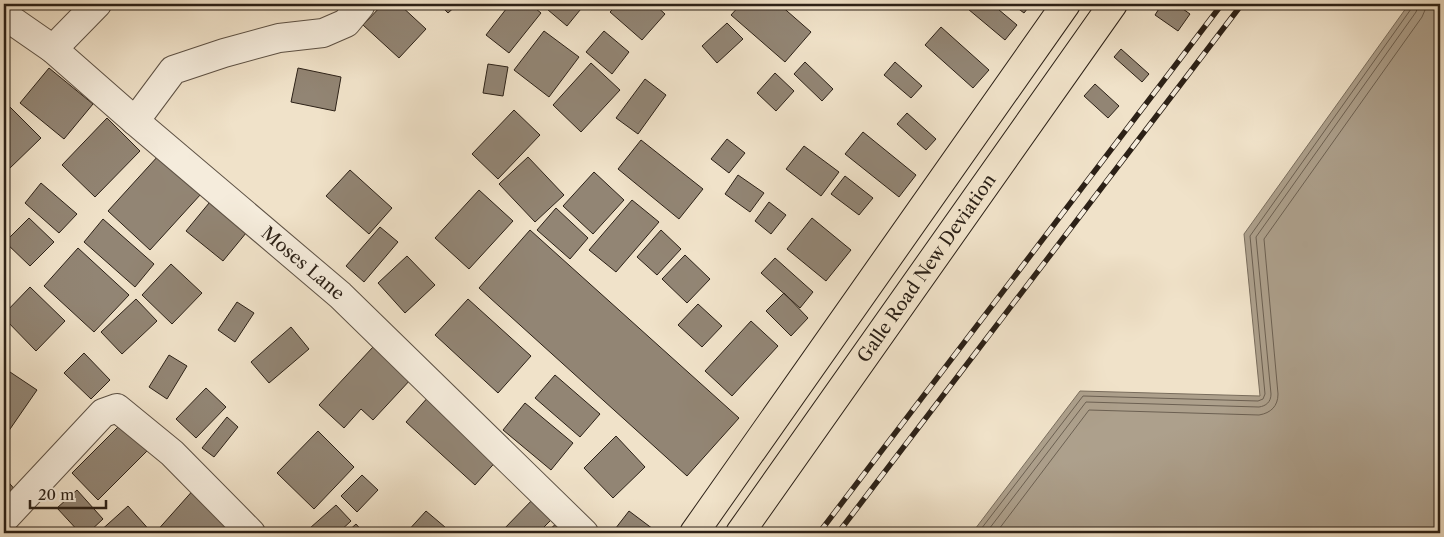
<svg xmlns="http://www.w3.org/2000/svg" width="1444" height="537" font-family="'Libre Caslon Text',serif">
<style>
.water{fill:#ada08c;stroke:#796d5d}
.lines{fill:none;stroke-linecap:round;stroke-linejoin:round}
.shore{stroke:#6c6052;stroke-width:1}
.building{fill:#928574;stroke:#2c2117}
.street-casing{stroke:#5d5144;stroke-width:30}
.primary-casing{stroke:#2c2117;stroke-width:30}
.street{stroke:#f5ecdc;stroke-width:28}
.primary{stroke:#f0e2c9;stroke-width:28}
.rail-casing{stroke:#2c2117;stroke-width:5.5}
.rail{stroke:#f5ecdc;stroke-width:4;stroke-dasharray:11;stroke-linecap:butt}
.labels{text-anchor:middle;stroke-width:4;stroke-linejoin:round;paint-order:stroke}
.street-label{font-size:18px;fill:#2c2117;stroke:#f5ecdc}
</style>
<rect width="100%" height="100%" fill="#f0e2c9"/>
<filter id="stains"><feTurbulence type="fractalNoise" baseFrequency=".004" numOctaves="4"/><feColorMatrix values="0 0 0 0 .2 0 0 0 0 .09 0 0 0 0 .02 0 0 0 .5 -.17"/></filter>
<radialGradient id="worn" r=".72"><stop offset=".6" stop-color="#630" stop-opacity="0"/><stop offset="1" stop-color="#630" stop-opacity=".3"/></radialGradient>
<path class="water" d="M 1409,4 L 1440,4 L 1440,533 L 972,533 L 1080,391 L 1260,396 L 1244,234 Z"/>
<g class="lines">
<path class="shore" d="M 978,533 L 1083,396 L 1258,401 L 1263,399 L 1265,394 L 1250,236 L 1411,9 L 1412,4
M 986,533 L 1086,402 L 1259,407 C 1266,406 1271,402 1271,394 L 1256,237 L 1416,12 L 1419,4
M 996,533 L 1089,410 L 1259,415 C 1271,413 1278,406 1278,394 L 1264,239 L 1422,17 L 1425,10 L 1426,4"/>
</g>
<path class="building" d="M 383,4 L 399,4 L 426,29 L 399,58 L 363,25 Z
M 439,4 L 458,4 L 448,13 Z
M 510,4 L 530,4 L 541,13 L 509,53 L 486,35 Z
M 541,4 L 585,4 L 567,26 Z
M 618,4 L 654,4 L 665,14 L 642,40 L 610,12 Z
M 741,4 L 779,4 L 811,32 L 785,62 L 731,15 Z
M 962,4 L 992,4 L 1017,25 L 1005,40 Z
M 1012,4 L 1031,4 L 1024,13 Z
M 1162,4 L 1176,4 L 1190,14 L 1178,31 L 1155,15 Z
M 727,23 L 743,39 L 717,63 L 702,46 Z
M 941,27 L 989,70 L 973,88 L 925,45 Z
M 544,31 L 579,57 L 549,97 L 514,70 Z
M 604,31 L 629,52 L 612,74 L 586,52 Z
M 1121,49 L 1149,74 L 1142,82 L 1114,57 Z
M 805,62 L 833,89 L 822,101 L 794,74 Z
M 895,62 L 922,86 L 911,98 L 884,75 Z
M 591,63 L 620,90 L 581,132 L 553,105 Z
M 488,64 L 508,67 L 503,96 L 483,93 Z
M 49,68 L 93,104 L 64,139 L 20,103 Z
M 298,68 L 341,77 L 335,111 L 291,102 Z
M 775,73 L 794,91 L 776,111 L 757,93 Z
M 645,79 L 666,95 L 638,134 L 616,118 Z
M 1095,84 L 1119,106 L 1108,118 L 1084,96 Z
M 4,101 L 41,138 L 9,169 L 4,164 Z
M 514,110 L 540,135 L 498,179 L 472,154 Z
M 907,113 L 936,139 L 926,150 L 897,124 Z
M 107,118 L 140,151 L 95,197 L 62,165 Z
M 863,132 L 916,175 L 899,197 L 845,154 Z
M 727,139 L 745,153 L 729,173 L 711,159 Z
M 641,140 L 703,189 L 679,219 L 618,169 Z
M 804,146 L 839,172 L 821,196 L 786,169 Z
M 159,155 L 201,194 L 150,250 L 108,211 Z
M 528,157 L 564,195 L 535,222 L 499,184 Z
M 350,170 L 392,208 L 369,234 L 326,196 Z
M 594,172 L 624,200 L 593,234 L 563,206 Z
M 738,175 L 764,193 L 750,212 L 725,194 Z
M 845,176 L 873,198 L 859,215 L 831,194 Z
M 41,183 L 77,214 L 59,233 L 25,203 Z
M 479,190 L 513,221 L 469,269 L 435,238 Z
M 214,197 L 251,227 L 223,261 L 186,231 Z
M 632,200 L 659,222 L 616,272 L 589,250 Z
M 769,202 L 786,215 L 771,234 L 755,221 Z
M 556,208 L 588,238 L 570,259 L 537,230 Z
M 29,218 L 54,242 L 30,266 L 5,242 Z
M 812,218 L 851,250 L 826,281 L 787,249 Z
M 103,219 L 154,264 L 135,287 L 84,242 Z
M 380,227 L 398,242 L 364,282 L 346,266 Z
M 530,230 L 739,418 L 687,476 L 479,288 Z
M 661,230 L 681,249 L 657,275 L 637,257 Z
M 78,248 L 129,295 L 94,332 L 44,286 Z
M 685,255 L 710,279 L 687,303 L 662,279 Z
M 407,256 L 435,285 L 405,313 L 378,283 Z
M 775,258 L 813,292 L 800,308 L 761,273 Z
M 171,264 L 202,293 L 172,324 L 142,295 Z
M 30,287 L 65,321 L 36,351 L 4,318 L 4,314 Z
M 784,293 L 808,318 L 791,336 L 766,311 Z
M 136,299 L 157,321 L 122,354 L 101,332 Z
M 468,299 L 531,356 L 498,393 L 435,335 Z
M 237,302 L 254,313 L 235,342 L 218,330 Z
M 698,304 L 722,326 L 702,347 L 678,325 Z
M 751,321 L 778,346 L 732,396 L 705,371 Z
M 291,327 L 309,349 L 269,383 L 251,362 Z
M 373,347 L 412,378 L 373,420 L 361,409 L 344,428 L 319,405 Z
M 84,353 L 110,380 L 91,399 L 64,373 Z
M 169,355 L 187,366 L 167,399 L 149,387 Z
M 4,368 L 37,390 L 8,432 L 4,429 Z
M 555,375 L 600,414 L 580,437 L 535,398 Z
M 206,388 L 226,407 L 196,438 L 176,419 Z
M 430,395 L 499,458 L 475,485 L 406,422 Z
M 525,403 L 573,443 L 551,470 L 503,430 Z
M 227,417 L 238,427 L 214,457 L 202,448 Z
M 122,423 L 148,450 L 98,500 L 72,473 Z
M 318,431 L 354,467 L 314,509 L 277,473 Z
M 616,436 L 645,467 L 613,498 L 584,468 Z
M 362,475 L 378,490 L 357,512 L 341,496 Z
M 4,477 L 17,492 L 4,505 Z
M 196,487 L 240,533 L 155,533 Z
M 77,490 L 103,519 L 88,533 L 80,533 L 57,508 Z
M 536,496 L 556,515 L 538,533 L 505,533 L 502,531 Z
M 336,505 L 351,521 L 338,533 L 314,533 L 310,528 Z
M 128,506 L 152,533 L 98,533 Z
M 426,511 L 452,533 L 406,533 Z
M 629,511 L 657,532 L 656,533 L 612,533 Z
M 561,519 L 575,533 L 546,533 Z
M 356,524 L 364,533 L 346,533 Z"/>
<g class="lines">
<g class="street-casing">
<g id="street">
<path id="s1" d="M 4,15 L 53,49 L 135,121 L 340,295 L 584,533"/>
<path d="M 53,49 L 97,4"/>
<path d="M 135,121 L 173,70 L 224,53 L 279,38 L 323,33 L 346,23 L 360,6 L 360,4"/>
<path d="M 4,519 L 103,413 L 117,408 L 172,453 L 251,533"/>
</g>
</g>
<g class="primary-casing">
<g id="primary">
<path d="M 694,533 L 1066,4"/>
<path id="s2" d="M 740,533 L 1113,4"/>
</g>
</g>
<use href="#street" class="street"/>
<use href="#primary" class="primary"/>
<g class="rail-casing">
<path id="rail" d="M 819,533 L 1222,4
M 838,533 L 1242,4"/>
</g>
<use href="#rail" class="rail"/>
</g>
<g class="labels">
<g class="street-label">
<text dy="6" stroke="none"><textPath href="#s1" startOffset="389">Moses Lane</textPath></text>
<text dy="6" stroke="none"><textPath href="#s2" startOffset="324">Galle Road New Deviation</textPath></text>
</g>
</g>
<rect width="1444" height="537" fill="none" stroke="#f0e2c9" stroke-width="20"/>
<rect x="5" y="5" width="1434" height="527" fill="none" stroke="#2c2117" stroke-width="2.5"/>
<rect x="10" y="10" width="1424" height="517" fill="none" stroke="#2c2117"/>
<path d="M30 500v8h76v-8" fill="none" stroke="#2c2117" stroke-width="2.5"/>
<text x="38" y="500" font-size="15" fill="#2c2117" stroke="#f5ecdc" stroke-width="4" paint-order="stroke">20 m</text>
<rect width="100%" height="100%" filter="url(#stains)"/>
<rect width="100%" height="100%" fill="url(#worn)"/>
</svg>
